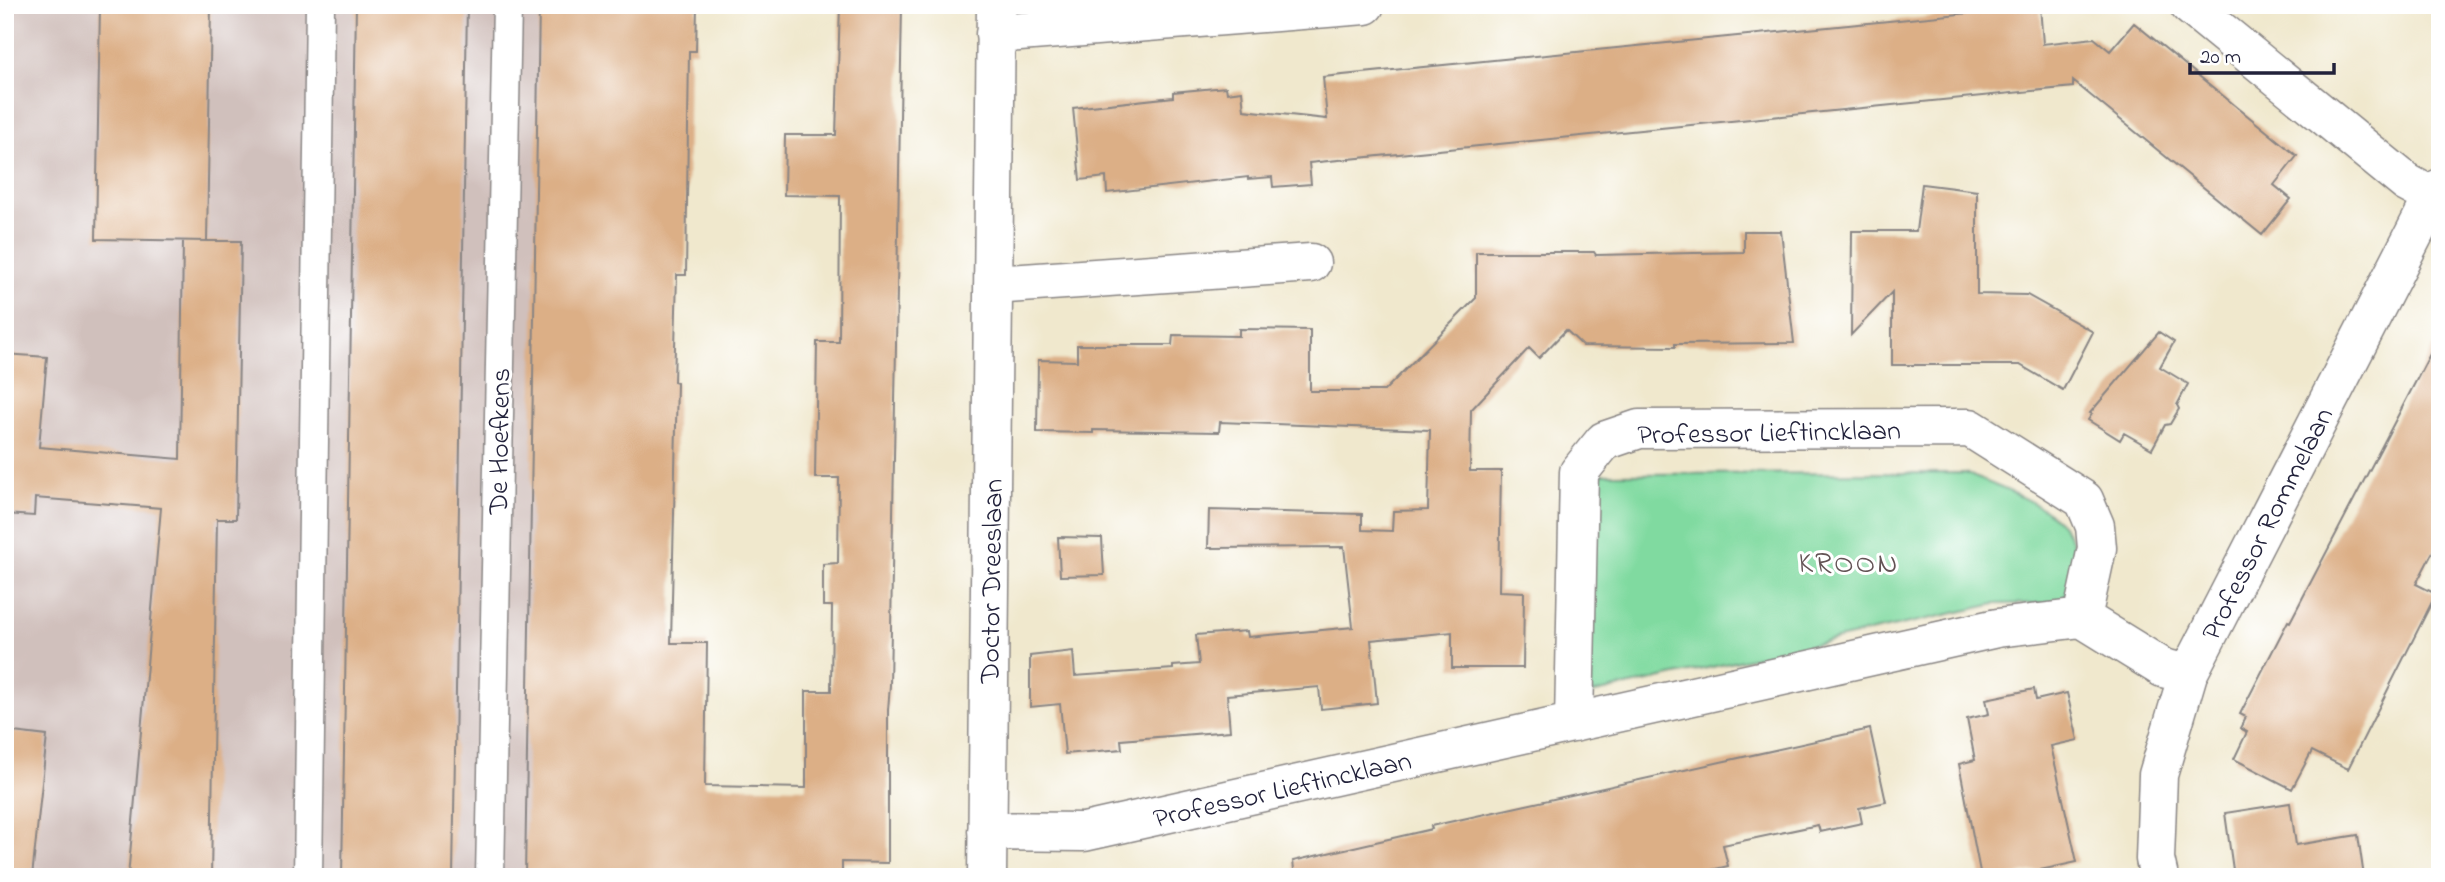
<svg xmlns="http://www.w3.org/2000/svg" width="2445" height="882" font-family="'Indie Flower',sans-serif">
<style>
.industrial{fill:#d0c0bc}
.green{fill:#80daa0;stroke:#517e6e;stroke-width:2}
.building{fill:#dcaf86}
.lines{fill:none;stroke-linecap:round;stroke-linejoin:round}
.lane-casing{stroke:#898584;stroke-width:31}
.street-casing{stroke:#898584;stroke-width:41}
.lane{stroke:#fff;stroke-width:28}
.street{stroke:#fff;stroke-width:38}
.labels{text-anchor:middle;stroke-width:6;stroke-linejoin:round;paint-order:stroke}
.street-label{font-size:28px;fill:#22223b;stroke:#fff}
.neighbourhood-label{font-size:30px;letter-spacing:2px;fill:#635355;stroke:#fff}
</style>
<rect width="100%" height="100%" fill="#fff"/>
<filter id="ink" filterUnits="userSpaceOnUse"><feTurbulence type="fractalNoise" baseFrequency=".0143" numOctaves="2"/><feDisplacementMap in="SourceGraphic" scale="14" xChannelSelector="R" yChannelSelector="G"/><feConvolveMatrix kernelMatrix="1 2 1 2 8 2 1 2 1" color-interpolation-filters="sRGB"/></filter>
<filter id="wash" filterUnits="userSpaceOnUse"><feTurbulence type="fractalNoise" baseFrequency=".00686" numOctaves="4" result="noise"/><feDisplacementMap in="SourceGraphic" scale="28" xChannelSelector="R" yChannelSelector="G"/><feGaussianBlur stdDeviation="1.57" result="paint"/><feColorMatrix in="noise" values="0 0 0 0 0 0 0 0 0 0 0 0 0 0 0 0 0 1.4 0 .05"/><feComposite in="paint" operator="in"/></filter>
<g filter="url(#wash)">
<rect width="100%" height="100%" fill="#f0e8cd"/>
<path class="industrial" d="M 5,5 L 677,5 L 670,877 L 5,877 Z"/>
<path class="green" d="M 1965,473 C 1999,488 2073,509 2074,554 C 2075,569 2067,588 2063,603 L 1995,604 L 1586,695 L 1589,474 Z"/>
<g id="blocks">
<path class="building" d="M 100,5 L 211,5 L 207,241 L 96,239 Z
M 356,5 L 467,5 L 453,877 L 342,877 Z
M 539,5 L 697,5 L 696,51 L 689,51 L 686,275 L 677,275 L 674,382 L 677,383 L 671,643 L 707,643 L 705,786 L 806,788 L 806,691 L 831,691 L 832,606 L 823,606 L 823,564 L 838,563 L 839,478 L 815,478 L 817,342 L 839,342 L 840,196 L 784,195 L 785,135 L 836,135 L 840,5 L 902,5 L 890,685 L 888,710 L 888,863 L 842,862 L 842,877 L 525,877 Z
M 2040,6 L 2043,44 L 2094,38 L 2110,51 L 2134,23 L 2297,156 L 2274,185 L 2291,199 L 2262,235 L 2073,81 L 2073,87 L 1309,163 L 1311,184 L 1273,187 L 1272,177 L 1248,179 L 1248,177 L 1107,193 L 1106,177 L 1080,180 L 1073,108 L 1173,97 L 1173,92 L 1226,87 L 1227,93 L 1242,91 L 1244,110 L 1327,119 L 1323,77 Z
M 1922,184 L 1977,191 L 1977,294 L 2027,295 L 2093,332 L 2063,390 L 2020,365 L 1892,365 L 1892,292 L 1851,335 L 1852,231 L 1916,231 Z
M 1744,231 L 1781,231 L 1794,343 L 1675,344 L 1675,347 L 1583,346 L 1566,330 L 1539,358 L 1529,348 L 1471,410 L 1470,471 L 1501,471 L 1499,591 L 1524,592 L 1523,668 L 1452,668 L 1452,632 L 1371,640 L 1377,703 L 1321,709 L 1319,687 L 1227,695 L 1230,731 L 1121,740 L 1122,749 L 1065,754 L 1060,704 L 1030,707 L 1030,656 L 1073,651 L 1075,676 L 1173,669 L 1173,666 L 1199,664 L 1196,635 L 1247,631 L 1248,637 L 1353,627 L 1344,547 L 1208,548 L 1209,510 L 1362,514 L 1362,530 L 1392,531 L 1393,511 L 1428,510 L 1430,430 L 1220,422 L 1219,432 L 1093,430 L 1093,433 L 1037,432 L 1038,360 L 1077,361 L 1077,345 L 1172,345 L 1173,335 L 1239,336 L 1239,329 L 1310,330 L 1310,391 L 1384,391 L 1476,298 L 1476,252 L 1594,252 L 1596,255 L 1744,252 Z
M 183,241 L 241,241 L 236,519 L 217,519 L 211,877 L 128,877 L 161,508 L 35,498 L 34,516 L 5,514 L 5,354 L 47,357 L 39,447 L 180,459 Z
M 2159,332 L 2174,342 L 2160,367 L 2188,384 L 2177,405 L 2179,409 L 2170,424 L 2165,425 L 2152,449 L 2124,433 L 2120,440 L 2088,420 L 2092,414 L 2090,413 Z
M 2440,335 L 2440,538 L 2416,584 L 2436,594 L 2348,769 L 2312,751 L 2292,789 L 2234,759 L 2247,732 L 2240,728 L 2246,717 L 2240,714 L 2288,621 L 2290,622 Z
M 1058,537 L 1102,538 L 1104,575 L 1060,576 Z
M 2034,689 L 2036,700 L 2067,693 L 2078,740 L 2051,746 L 2077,862 L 2008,877 L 1981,877 L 1959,764 L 1975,760 L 1967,719 L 1989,714 L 1986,699 Z
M 1870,729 L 1886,802 L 1859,808 L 1862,823 L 1820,832 L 1818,825 L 1723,845 L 1728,866 L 1682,877 L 1295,877 L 1293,861 L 1432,829 L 1431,826 Z
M 5,731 L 47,736 L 32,877 L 5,877 Z
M 2290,803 L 2296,845 L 2358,835 L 2364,877 L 2234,877 L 2225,813 Z"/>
</g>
</g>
<g filter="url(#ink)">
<use href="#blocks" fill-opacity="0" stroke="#898584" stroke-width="2"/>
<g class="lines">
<g class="lane-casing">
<path id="lane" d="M 308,877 L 320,5
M 490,877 L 507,5"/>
</g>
<g class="street-casing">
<path id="street" d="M 2189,5 L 2407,183 L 2433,197
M 995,34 L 1365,5
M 993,285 L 1311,263
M 1574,723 L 1579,472 L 1604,441 L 1639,429 L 1970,428 L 2084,500 L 2095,526 L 2097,548 L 2082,618
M 987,831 L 1084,832 L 1997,628 L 2082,618 L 2163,668 L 2188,674
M 987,877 L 996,5
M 2159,877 L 2155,859 L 2158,775 L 2188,674 L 2433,197 L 2440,188"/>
</g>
<use href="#lane" class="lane"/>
<use href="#street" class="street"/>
</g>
</g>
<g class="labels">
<g class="street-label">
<text transform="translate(1769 431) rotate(-1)" y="10">Professor Lieftincklaan</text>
<text transform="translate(498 441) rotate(-89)" y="10">De Hoefkens</text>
<text transform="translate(2266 523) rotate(-63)" y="10">Professor Rommelaan</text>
<text transform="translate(990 581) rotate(-89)" y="10">Doctor Dreeslaan</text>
<text transform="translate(1282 788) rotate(-13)" y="10">Professor Lieftincklaan</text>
</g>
<g class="neighbourhood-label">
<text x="1849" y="572">KROON</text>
</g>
</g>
<rect width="2445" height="882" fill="none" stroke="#fff" stroke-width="28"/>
<path d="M2190 63v10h144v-10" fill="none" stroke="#22223b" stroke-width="3.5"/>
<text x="2200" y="63" font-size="21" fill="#22223b" stroke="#ffffff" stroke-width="5" paint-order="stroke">20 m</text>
</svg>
